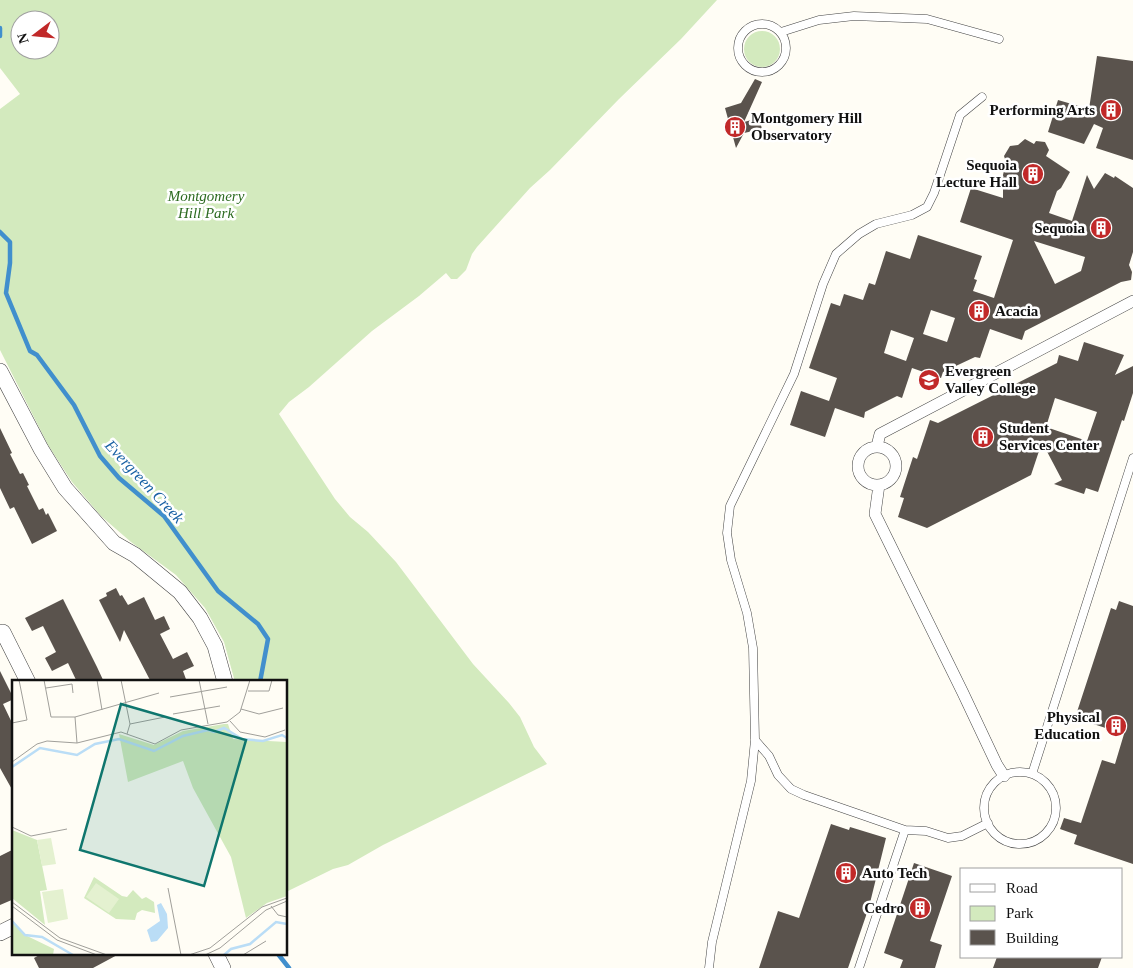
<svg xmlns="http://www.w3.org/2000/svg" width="1133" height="968" font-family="'Times New Roman',serif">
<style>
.green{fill:#d3eabe;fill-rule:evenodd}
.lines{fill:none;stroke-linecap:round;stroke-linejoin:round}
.stream{stroke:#418fcd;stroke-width:4.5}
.building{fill:#5a534d;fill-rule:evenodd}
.service-casing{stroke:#444;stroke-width:9}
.pedestrian-casing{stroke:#444;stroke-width:12}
.minor-casing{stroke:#444;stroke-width:16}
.service{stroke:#fff;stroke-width:8}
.pedestrian{stroke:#fff;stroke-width:11}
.minor{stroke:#fff;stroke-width:15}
.labels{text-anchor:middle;stroke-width:5;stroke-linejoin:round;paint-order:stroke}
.poi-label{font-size:15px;font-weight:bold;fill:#111;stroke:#fff;text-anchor:end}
.park-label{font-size:15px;font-style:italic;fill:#2c6a20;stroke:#fff}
.water-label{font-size:16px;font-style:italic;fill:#1961a4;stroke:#fff}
.inset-river{fill:none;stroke:#baddf6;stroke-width:2.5}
.inset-road{fill:none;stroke:#a09f9a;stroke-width:1}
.view{fill:#0f766e;fill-opacity:0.15;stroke:#0f766e;stroke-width:2.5}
.inset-edge{fill:none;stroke:#111;stroke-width:2.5}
</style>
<rect width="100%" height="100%" fill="#fffdf5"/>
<path class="green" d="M 0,0 L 717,0 L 681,39 L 619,99 L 550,170 L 530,188 L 477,247 L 472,254 L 466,270 L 457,279 L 451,279 L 446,273 L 419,296 L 372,331 L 309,387 L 289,402 L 279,414 L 335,499 L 350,517 L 368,532 L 396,562 L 473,664 L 509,703 L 520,717 L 534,747 L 547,764 L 383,845 L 348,865 L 333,869 L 286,892 L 286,682 L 235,682 L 224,642 L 205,608 L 176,575 L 131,542 L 101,516 L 72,482 L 48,445 L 0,350 L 0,109 L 20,94 L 0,68 ZM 20,20 L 50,20 L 50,50 L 20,50 Z
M744 49a18 18 0 1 1 36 0a18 18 0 1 1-36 0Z"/>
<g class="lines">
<path class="stream" d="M 0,28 L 0,36
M 0,232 L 10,242 L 10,263 L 6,293 L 30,351 L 37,355 L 74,405 L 100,456 L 119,478 L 164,516 L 218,591 L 258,624 L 268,639 L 260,682
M 278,954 L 289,968"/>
</g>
<path class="building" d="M 1097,56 L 1133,61 L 1133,160 L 1096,148 L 1103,128 L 1094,124 L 1084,144 L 1048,132 L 1058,100 L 1089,109 Z
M 755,79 L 762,82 L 744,122 L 759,118 L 762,129 L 744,133 L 736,148 L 725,108 L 741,103 Z
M 1025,139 L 1034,144 L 1036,141 L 1045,142 L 1049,150 L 1046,156 L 1070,172 L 1061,188 L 1057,191 L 1049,213 L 1072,221 L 1087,175 L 1094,189 L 1105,173 L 1114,178 L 1115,176 L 1133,188 L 1133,252 L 1129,265 L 1132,272 L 1131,280 L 1121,282 L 1025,331 L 1022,340 L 990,329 L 980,358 L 975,357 L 943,372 L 941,378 L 912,368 L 902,398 L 897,396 L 865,412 L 864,418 L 835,408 L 825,437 L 790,425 L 801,391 L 829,401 L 837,378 L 809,368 L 831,303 L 840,306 L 844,294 L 863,300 L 869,283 L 875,285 L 886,251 L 910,259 L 918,235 L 982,256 L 974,279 L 977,280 L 973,291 L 994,298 L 1013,240 L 960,222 L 971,188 L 1003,198 L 1003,175 L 1006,162 L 1004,156 L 1010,146 L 1018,145 ZM 1034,241 L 1085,257 L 1081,271 L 1055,284 ZM 931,310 L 955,318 L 947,342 L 923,334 ZM 891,330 L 914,338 L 906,361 L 884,353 Z
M 1084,342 L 1124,355 L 1115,375 L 1133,366 L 1133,393 L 1124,421 L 1122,420 L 1098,492 L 1086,488 L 1084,494 L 1054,484 L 1062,480 L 1042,442 L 1031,475 L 927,528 L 898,517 L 904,498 L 900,497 L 913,457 L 917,459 L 930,420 L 938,423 L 1057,363 L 1059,355 L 1078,361 ZM 1055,398 L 1097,412 L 1087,441 L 1046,427 Z
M 0,428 L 12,453 L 10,454 L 20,474 L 23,473 L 29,485 L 27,486 L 39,510 L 43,508 L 46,515 L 48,513 L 57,531 L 32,544 L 14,507 L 10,509 L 0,488 Z
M 116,588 L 120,596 L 122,595 L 128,605 L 144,597 L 155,620 L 164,616 L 170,629 L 160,634 L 173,659 L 187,652 L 194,666 L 183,671 L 187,682 L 151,682 L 124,630 L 120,642 L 99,600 L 107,596 L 106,593 Z
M 63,599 L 97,667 L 104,682 L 77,682 L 68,663 L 52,671 L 45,658 L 56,652 L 43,626 L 32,631 L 25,618 Z
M 1119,601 L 1133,606 L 1133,864 L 1074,844 L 1077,835 L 1060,829 L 1064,818 L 1081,823 L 1102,760 L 1115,764 L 1124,734 L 1075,718 L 1111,608 L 1116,610 Z
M 0,671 L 14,699 L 3,704 L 14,727 L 14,793 L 0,768 Z
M 831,824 L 849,830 L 850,827 L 886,838 L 869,907 L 848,968 L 759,968 L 778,911 L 799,918 Z
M 14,849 L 14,899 L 0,905 L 0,856 Z
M 914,863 L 952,876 L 930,941 L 942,945 L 935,968 L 900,968 L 903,960 L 884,953 Z
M 41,954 L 119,954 L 93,968 L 39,968 L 34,958 Z
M 997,957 L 1102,957 L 1098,968 L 993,968 Z"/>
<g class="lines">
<g class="service-casing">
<path id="service" d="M738 48a24 24 0 1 1 48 0a24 24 0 1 1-48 0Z
M 781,32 L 819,20 L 854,16 L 927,19 L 999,39
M 755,740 L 769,756 L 778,775 L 791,789 L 804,795 L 905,830 L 926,831 L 948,838 L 962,836 L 988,823
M984 808a36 36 0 1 1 72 0a36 36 0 1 1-72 0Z
M 1032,774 L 1133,458
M 709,968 L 712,942 L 751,781 L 755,740 L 753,648 L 747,613 L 731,560 L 727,533 L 730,506 L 794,374 L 823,284 L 836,254 L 859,234 L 876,224 L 912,215 L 927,207 L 934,193 L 960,115 L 982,97
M 859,968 L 905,830"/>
</g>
<g class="pedestrian-casing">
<path id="pedestrian" d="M 877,446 L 880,434 L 1133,301
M858 466a19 19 0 1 1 38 0a19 19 0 1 1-38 0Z
M 879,485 L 875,514 L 963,693 L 997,765 L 1004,776"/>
</g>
<g class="minor-casing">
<path id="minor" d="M 0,371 L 41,449 L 65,488 L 114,543 L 135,555 L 180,592 L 200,618 L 215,646 L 225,682
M 3,632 L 28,682
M 0,933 L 14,926
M 216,954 L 223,968"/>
</g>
<use href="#service" class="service"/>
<use href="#pedestrian" class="pedestrian"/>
<use href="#minor" class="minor"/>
</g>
<defs>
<g id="building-disc" transform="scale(1.125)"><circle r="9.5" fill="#c12929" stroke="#fff"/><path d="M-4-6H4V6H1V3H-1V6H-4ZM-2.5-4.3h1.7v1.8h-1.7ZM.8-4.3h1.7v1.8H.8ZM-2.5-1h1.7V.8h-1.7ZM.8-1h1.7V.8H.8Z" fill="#fff"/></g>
<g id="university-disc" transform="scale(1.125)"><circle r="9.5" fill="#c12929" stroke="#fff"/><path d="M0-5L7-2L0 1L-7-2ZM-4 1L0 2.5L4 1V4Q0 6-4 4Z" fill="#fff"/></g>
</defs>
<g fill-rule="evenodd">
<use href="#building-disc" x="1111" y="110"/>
<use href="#building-disc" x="735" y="127"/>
<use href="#building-disc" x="1033" y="174"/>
<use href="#building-disc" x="1101" y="228"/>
<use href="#building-disc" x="979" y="311"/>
<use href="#university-disc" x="929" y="380"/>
<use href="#building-disc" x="983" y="437"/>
<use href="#building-disc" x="1116" y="726"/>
<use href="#building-disc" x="846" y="873"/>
<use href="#building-disc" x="920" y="908"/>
</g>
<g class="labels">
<g class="poi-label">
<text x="1095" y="115">Performing Arts</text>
<text x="751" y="123" text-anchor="start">Montgomery Hill<tspan x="751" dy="17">Observatory</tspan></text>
<text x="1017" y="170">Sequoia<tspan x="1017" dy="17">Lecture Hall</tspan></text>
<text x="1085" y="233">Sequoia</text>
<text x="995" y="316" text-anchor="start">Acacia</text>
<text x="945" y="376" text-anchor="start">Evergreen<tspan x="945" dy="17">Valley College</tspan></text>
<text x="999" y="433" text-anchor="start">Student<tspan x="999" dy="17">Services Center</tspan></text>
<text x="1100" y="722">Physical<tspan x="1100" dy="17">Education</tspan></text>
<text x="862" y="878" text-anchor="start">Auto Tech</text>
<text x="904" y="913">Cedro</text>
</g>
<g class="park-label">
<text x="206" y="201">Montgomery<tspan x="206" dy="17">Hill Park</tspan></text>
</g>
<g class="water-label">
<text transform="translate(145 481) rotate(47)" y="6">Evergreen Creek</text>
</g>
</g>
<g transform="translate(12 680)">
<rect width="275" height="275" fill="#fffdf5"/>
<path d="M 212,44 L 216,44 L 221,59 L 275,62 L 275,216 L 255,223 L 234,238 L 219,177 L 181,108 L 171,81 L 116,102 L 107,54 L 142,65 L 171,51 ZM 0,150 L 25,160 L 35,210 L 28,211 L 33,245 L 0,218 ZM 82,197 L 110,216 L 115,217 L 121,210 L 130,219 L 134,217 L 142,222 L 143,233 L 130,230 L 125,233 L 123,240 L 104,239 L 72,218 ZM 0,241 L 11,254 L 42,269 L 41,275 L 0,275 Z" fill="#d3eabe"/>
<path d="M 39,158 L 44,184 L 30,186 L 25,160 ZM 84,203 L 107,219 L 97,233 L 74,217 ZM 51,209 L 56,239 L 36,243 L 30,212 Z" fill="#e4f1d0"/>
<path d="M 149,223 L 155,234 L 156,248 L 145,261 L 139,262 L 135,250 L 148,241 L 145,225 Z" fill="#baddf6"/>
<path class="inset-river" d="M 0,87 L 28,68 L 65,75 L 83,64 L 107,59 L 142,71 L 171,56 L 196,50 L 202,52 L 212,48 L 230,59 L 251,61 L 270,55 L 275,58M 0,241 L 13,255 L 30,257 L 61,275M 212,275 L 219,269 L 238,264 L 264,242 L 275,244"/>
<path class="inset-road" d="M 32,0 L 39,37 L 63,37 L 147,13M 85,0 L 90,30M 109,0 L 118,44 L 115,54M 187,0 L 196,44M 34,8 L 60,4 L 61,13M 236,11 L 257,11 L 260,0M 158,17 L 215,7M 229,29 L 247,34 L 271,28M 161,34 L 208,26M 63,37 L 65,63M 218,41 L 228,52 L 253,57 L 273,50M 0,43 L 15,40 L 7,0M 118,44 L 153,37M 0,82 L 25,64 L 35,61 L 65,63 L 109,52 L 143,64 L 169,50 L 215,42 L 228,32 L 238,0M 0,147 L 19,156 L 55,149M 156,208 L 169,275M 0,222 L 48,258 L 95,275M 0,226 L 45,260 L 85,275M 259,226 L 266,235 L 275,237M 122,275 L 142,275M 177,275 L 198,268 L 250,227 L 275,218M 193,275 L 208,268 L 254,230 L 275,221M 231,275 L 254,261"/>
<path class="view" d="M 109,24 L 234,60 L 192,206 L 68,170 Z"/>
<rect width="275" height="275" class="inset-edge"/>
</g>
<rect x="960" y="868" width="162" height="90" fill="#ffffff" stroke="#a0a0a0"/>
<rect x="970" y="884" width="25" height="8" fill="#ffffff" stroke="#a0a0a0"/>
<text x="1006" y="893" font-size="15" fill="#111111">Road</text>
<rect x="970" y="906" width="25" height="15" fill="#d3eabe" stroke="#a0a0a0"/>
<text x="1006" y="918" font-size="15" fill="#111111">Park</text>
<rect x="970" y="930" width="25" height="15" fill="#5a534d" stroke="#a0a0a0"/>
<text x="1006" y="943" font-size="15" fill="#111111">Building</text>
<g transform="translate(35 35) rotate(254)"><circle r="24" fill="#ffffff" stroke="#a0a0a0"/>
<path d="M0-4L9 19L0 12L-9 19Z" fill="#c12929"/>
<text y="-8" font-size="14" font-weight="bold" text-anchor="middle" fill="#111111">N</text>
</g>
</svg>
